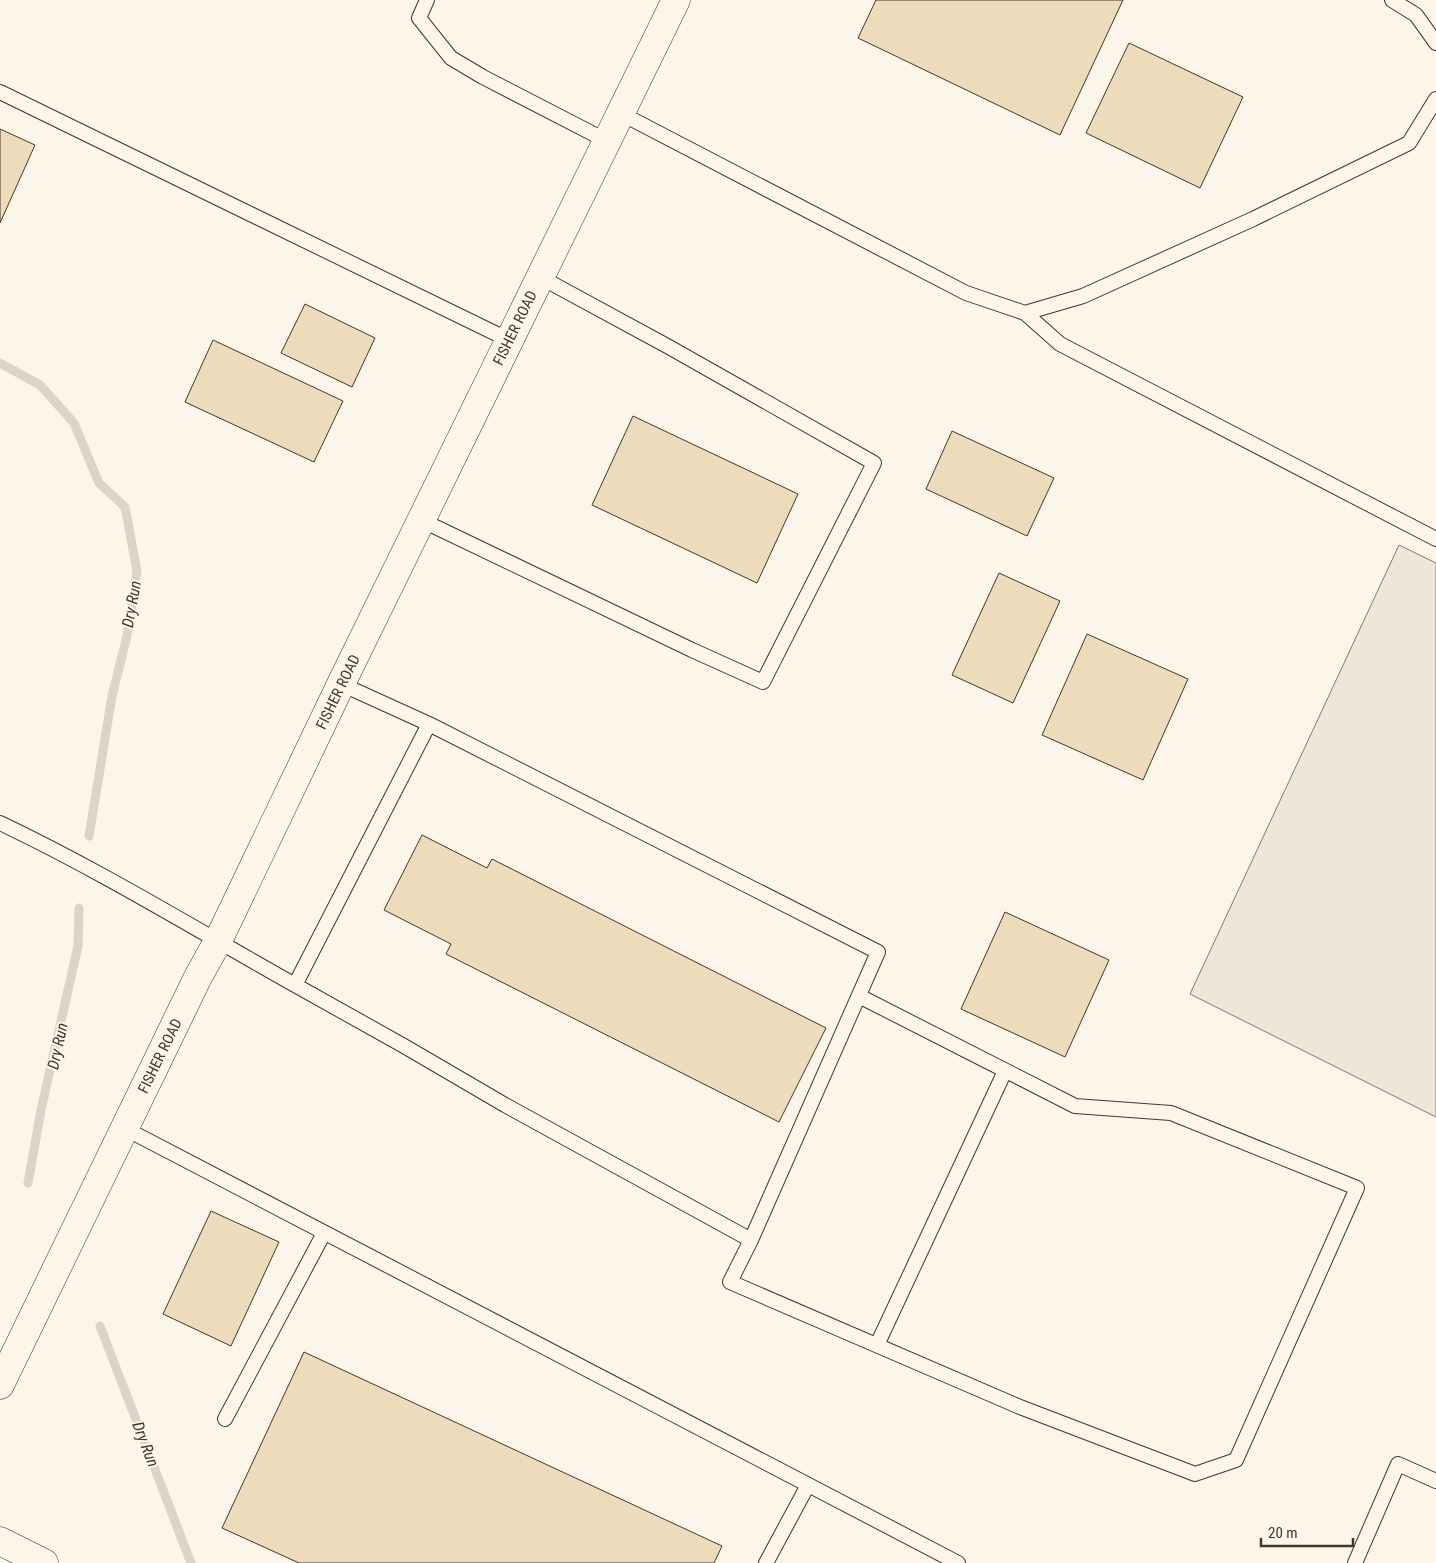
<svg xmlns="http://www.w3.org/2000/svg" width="1436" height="1563" font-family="'Roboto Condensed',sans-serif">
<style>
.green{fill:#ede6d9;stroke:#887966}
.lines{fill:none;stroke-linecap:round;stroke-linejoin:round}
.stream{stroke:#dcd4c6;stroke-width:9}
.building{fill:#ecdcbc;stroke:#4a3520}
.lane-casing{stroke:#4a3520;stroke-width:16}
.street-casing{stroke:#4a3520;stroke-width:29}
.secondary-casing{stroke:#4a3520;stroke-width:29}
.lane{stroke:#fbf6e9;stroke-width:14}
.street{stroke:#fbf6e9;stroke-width:28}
.secondary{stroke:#fbf6e9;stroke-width:28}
.labels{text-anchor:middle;stroke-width:4;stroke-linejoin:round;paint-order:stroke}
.street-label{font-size:15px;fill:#4a3520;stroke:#fbf6e9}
.water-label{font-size:16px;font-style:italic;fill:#4a3520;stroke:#fbf6e9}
</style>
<rect width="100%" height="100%" fill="#fbf6e9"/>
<path class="green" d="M 1399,545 L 1436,563 L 1436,1117 L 1190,994 Z"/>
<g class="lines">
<path class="stream" d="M 0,363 L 40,385 L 74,423 L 99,483 L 125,507 L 137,571 L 127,636 L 112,696 L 89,836
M 28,1183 L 41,1110 L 78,946 L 79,908
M 100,1326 L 191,1563"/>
</g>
<path class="building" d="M 876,0 L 1123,0 L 1060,135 L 858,38 Z
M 1129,43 L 1243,97 L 1200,188 L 1086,133 Z
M 0,129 L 35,145 L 0,223 Z
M 305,304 L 375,338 L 352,387 L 281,353 Z
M 213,340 L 343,401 L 314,462 L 185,402 Z
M 633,416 L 798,494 L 757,583 L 592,505 Z
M 952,431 L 1054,478 L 1027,536 L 926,489 Z
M 999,573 L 1060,601 L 1013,703 L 952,675 Z
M 1087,634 L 1188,679 L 1143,780 L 1042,735 Z
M 422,835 L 487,868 L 492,859 L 826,1028 L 779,1122 L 446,954 L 451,944 L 384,910 Z
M 1005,912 L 1109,960 L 1065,1057 L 961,1009 Z
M 211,1211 L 279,1242 L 231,1346 L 163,1314 Z
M 304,1352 L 722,1546 L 714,1563 L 299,1563 L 222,1528 Z"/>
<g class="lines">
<g class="lane-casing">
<path id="lane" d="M 427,0 L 419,18 L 451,58 L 483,77 L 607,141
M 1392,0 L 1416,15 L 1436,43
M 0,92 L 509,340
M 620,113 L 966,293 L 1025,313 L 1083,296 L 1253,219 L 1409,143 L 1436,99
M 1025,313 L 1060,344 L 1436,539
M 421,520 L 692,650 L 763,682 L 874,463 L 669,347 L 540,277
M 0,823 C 101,871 197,930 295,985 L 429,724 L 341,684
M 295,985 L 404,1046 L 505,1105 L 751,1240 L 878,952 L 429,724
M 124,1128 L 958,1563
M 751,1240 L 730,1282 L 1020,1407 L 1195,1474 L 1236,1460 L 1357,1188 L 1171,1113 L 1075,1106 L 859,996
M 877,1345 L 1005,1071
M 225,1419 L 324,1233
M 766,1563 L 808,1485
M 1355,1563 L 1398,1464 L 1436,1481"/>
</g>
<g class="street-casing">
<path id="street" d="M 0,1541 L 44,1563"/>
</g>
<g class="secondary-casing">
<path id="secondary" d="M 0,1385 L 198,977 L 218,941 L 341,684 L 676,0"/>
</g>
<use href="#lane" class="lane"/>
<use href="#street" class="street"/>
<use href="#secondary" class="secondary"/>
</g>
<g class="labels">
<g class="street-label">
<text transform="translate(515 328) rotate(-64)" y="5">FISHER ROAD</text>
<text transform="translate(338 692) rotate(-64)" y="5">FISHER ROAD</text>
<text transform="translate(160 1056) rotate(-64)" y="5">FISHER ROAD</text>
</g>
<g class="water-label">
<text transform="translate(131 604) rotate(-80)" y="6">Dry Run</text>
<text transform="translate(57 1046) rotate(-78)" y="6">Dry Run</text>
<text transform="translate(146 1444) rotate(69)" y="6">Dry Run</text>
</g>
</g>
<path d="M1261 1538v8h92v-8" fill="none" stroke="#4a3520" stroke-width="2.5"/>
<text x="1268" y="1538" font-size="15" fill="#4a3520" stroke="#fbf6e9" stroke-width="4" paint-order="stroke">20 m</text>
</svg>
